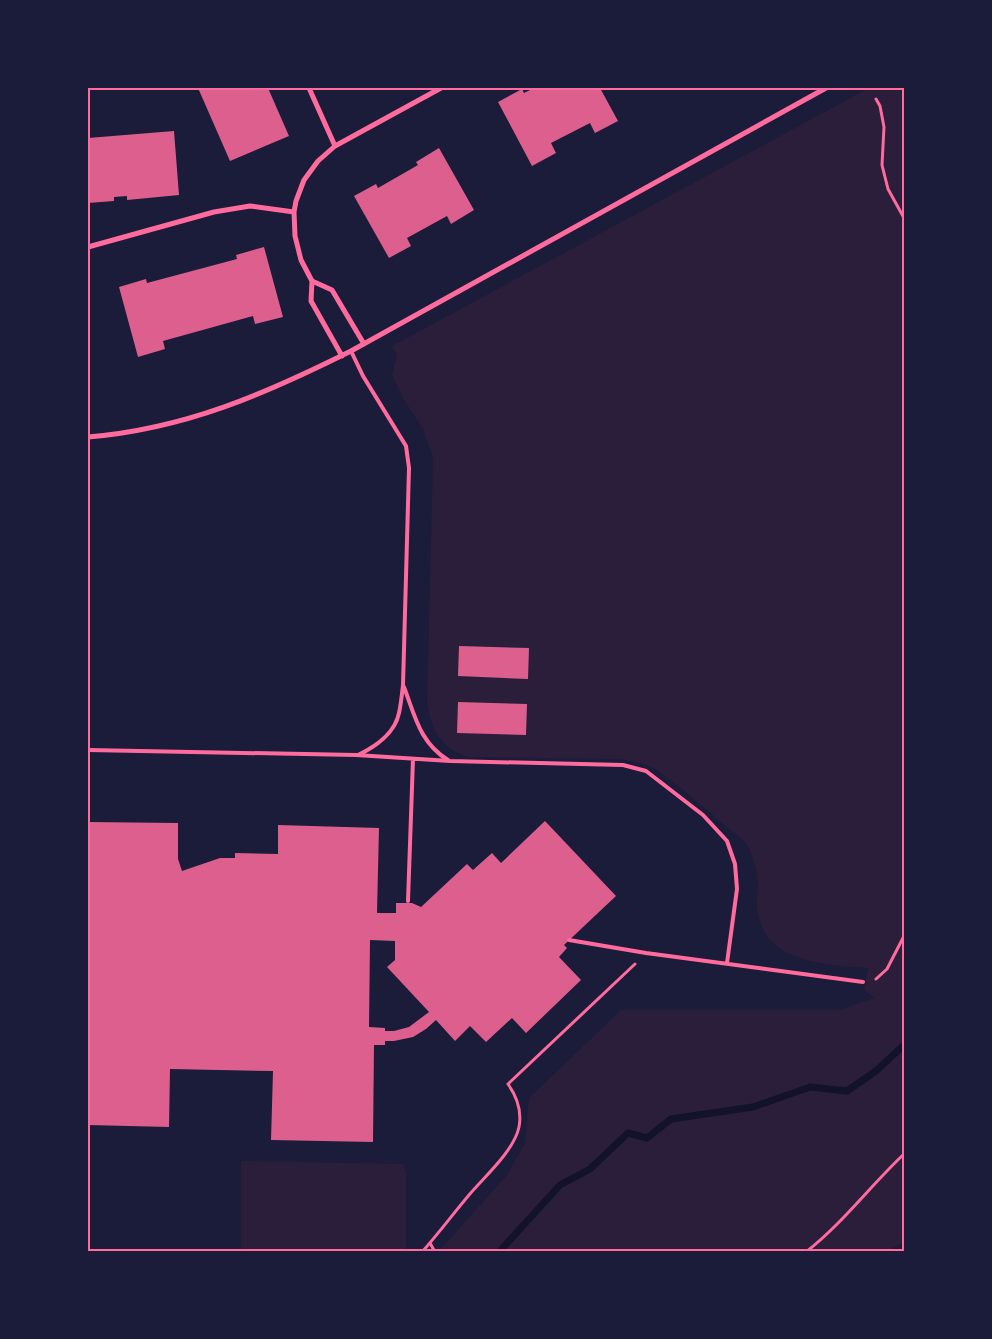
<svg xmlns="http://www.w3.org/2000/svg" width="992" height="1339" font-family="Mulish,sans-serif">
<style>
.green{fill:#2a1e3b}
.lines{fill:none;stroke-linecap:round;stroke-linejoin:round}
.stream{stroke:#12122b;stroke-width:7}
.building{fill:#dd5f8e;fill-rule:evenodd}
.path{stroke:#ff6b9d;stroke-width:3}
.service{stroke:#ff6b9d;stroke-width:4}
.minor{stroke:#ff6b9d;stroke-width:5}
.neatline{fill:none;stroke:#ff6b9d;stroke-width:2}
</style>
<rect width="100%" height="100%" fill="#1b1b3a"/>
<path class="green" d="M 869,88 L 904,88 L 904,1242 L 885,1252 L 439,1251 L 507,1175 L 525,1143 L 529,1098 L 621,1010 L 839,1010 L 874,998 L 864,990 L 868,968 C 825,964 764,964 757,909 C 756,901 758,891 758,883 C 757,867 753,856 746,843 L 676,784 L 654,768 L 636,762 L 620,759 L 468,757 C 439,746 431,731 427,701 L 433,457 L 423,429 L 404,400 L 392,375 L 397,355 L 392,346 Z
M 241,1161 L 403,1164 L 406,1172 L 406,1251 L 241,1251 Z"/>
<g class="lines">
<path class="stream" d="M 499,1252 L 560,1185 L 590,1169 L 628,1133 L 647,1138 L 671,1119 L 753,1107 L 810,1087 L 847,1091 L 876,1071 L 904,1045"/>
</g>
<path class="building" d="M 198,88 L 268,88 L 289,136 L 230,161 Z
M 534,88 L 600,88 L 618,121 L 595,133 L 590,123 L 551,143 L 556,153 L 532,166 L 498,102 L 522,89 L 524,93 Z
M 174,131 L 179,195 L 127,200 L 127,196 L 114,197 L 114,201 L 88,203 L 88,138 Z
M 439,148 L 474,210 L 451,224 L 447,216 L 407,238 L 411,246 L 389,258 L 354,196 L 376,184 L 378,188 L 418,165 L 416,162 Z
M 264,247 L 283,317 L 255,324 L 253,316 L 163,341 L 165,349 L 138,357 L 119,287 L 146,279 L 147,283 L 237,259 L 236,255 Z
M 459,646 L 529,648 L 528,679 L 458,676 Z
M 458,702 L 527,704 L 526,735 L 457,733 Z
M 545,821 L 616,896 L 564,945 L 567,948 L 559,957 L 581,980 L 526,1033 L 512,1018 L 486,1042 L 470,1026 L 455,1041 L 436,1020 L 426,1029 L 413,1037 L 394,1041 L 385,1041 L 385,1045 L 374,1045 L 373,1142 L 271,1140 L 273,1071 L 170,1069 L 169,1127 L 88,1125 L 88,822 L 178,823 L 178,859 L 182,871 L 220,858 L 235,858 L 235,853 L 278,854 L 278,825 L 379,828 L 377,913 L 396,913 L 396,903 L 412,903 L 421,907 L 467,864 L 473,870 L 492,853 L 501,863 ZM 370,940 L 395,941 L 395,960 L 387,967 L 429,1012 L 409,1027 L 394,1031 L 385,1031 L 385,1028 L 369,1027 Z"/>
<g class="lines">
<path class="path" d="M 876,99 L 880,106 L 884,127 L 882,165 L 888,189 L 904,218
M 876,979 L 887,969 L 904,936
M 430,1243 L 435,1252
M 422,1252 C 438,1234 453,1214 469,1195 C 484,1177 514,1151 519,1127 C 522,1111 518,1098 508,1084 L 635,964
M 806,1252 C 842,1224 871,1185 904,1154"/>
<path class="service" d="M 351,351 L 363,376 L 406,446 L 409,468 L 403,685 C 402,694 401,704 399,713 C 395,733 375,747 358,755
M 404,687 C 415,716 420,743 448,760
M 88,750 L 356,755 L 450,761 L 623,765 L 646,771 L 703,815 L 727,841 L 735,864 L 737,889 L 727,963
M 408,901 L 413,759
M 569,940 L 646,953 L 863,982"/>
<path class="minor" d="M 309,88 L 335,146
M 88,247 L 214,212 L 250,206 L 294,212
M 312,281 L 332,290 L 364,344
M 342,356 L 311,301 L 312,281 L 301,260 L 295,236 L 294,212 L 296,201 L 304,180 L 318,161 L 335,146 L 441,88
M 88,437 C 185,429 265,394 351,351 L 826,88"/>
</g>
<rect width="992" height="1339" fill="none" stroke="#1b1b3a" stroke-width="178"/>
<rect x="89" y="89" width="814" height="1161" class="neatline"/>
</svg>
